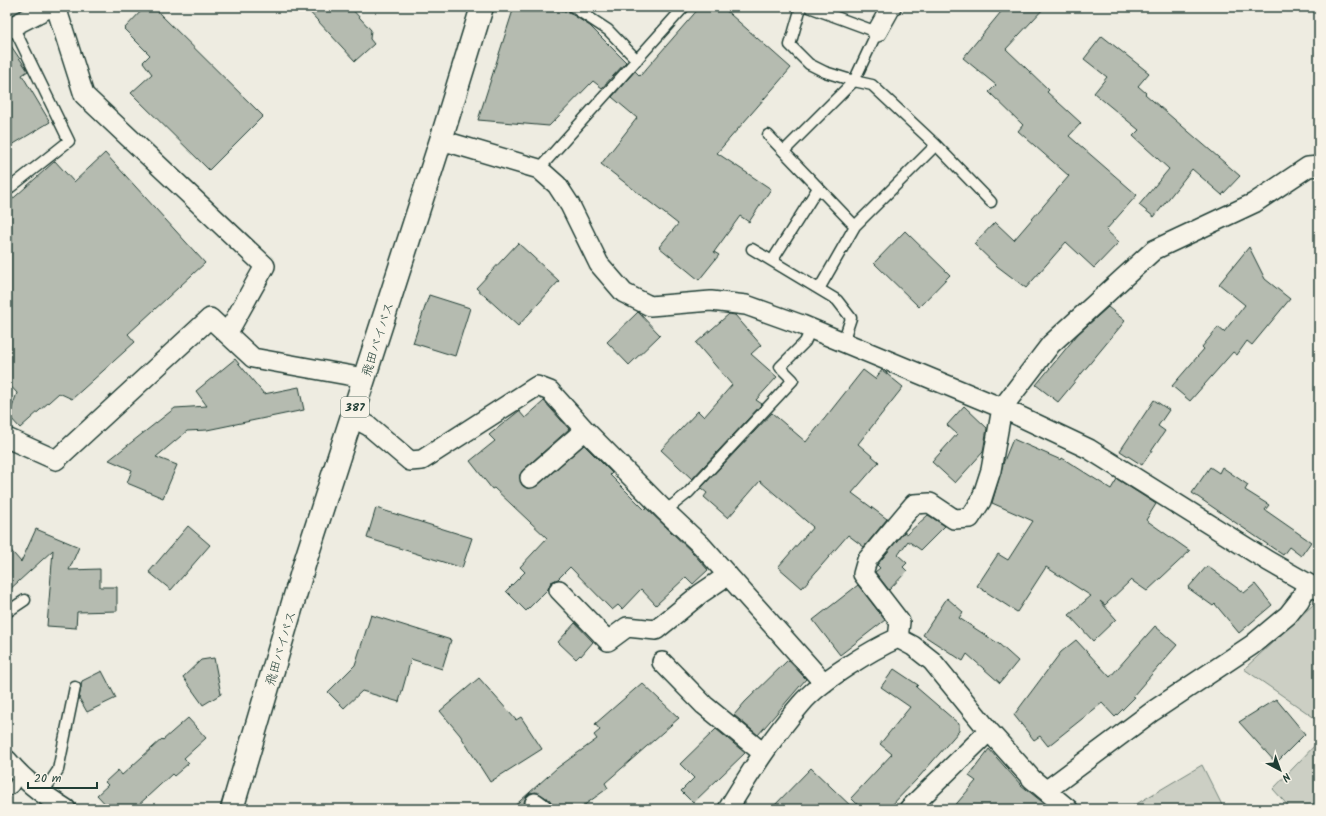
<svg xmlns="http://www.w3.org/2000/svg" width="1326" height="816" font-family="Kalam,'Klee One',sans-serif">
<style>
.green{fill:#cccfc4;stroke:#76867c}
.building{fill:#b5bbb0;stroke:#1f3d34}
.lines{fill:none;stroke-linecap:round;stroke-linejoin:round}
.service-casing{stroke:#1f3d34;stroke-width:13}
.minor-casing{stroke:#1f3d34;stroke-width:22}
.trunk-casing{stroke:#1f3d34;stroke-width:25}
.service{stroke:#f7f3e8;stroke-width:10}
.minor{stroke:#f7f3e8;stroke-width:19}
.trunk{stroke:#f7f3e8;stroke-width:22}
.labels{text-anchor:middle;stroke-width:4;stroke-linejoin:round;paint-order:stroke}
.shield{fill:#f7f3e8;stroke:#60746a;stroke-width:1}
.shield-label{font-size:12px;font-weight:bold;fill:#1f3d34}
.street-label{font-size:13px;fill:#1f3d34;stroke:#f7f3e8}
</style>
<rect width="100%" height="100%" fill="#eeece1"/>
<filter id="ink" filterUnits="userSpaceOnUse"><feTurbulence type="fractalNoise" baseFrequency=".025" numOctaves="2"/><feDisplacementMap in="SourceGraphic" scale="8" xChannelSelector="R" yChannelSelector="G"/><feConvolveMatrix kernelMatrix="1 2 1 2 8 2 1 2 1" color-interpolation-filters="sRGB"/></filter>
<g filter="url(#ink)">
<path class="green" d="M 1316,602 L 1319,604 L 1319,721 L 1244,669 Z
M 1319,741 L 1319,809 L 1291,809 L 1273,789 Z
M 1202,765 L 1224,809 L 1128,809 Z"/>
<path class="building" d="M 145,7 L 153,7 L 263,116 L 209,170 L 131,93 L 152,74 L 143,62 L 150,55 L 124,29 Z
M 305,7 L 350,7 L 371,30 L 370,39 L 374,44 L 355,61 Z
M 514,7 L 555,7 L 573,15 L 590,26 L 626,62 L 602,88 L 593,81 L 549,126 L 478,120 Z
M 700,7 L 722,7 L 791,68 L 717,153 L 771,189 L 749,222 L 740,216 L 714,252 L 719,255 L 699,280 L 659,247 L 678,224 L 601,164 L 637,118 L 612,97 L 635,71 L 640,76 Z
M 1005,7 L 1045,7 L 1006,49 L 1049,90 L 1047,92 L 1081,123 L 1069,136 L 1137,195 L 1106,230 L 1119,242 L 1094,268 L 1066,242 L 1026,288 L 997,266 L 974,244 L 995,222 L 1014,240 L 1069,176 L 1018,131 L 1023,125 L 989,92 L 996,85 L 963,58 Z
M 1102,36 L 1149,73 L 1138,86 L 1146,93 L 1145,94 L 1240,176 L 1222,195 L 1192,169 L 1154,217 L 1139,205 L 1169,169 L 1133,136 L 1139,130 L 1094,93 L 1107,77 L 1084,59 Z
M 7,40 L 28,71 L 22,75 L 50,122 L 7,148 Z
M 105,153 L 205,263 L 128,334 L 135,342 L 72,399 L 59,393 L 20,428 L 9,416 L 17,393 L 7,382 L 7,204 L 55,161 L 74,182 Z
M 905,231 L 950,275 L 919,307 L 874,263 Z
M 518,243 L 559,281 L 518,326 L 476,288 Z
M 1249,247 L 1265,279 L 1290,299 L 1252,345 L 1247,341 L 1237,355 L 1233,352 L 1190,401 L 1172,386 L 1204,349 L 1202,347 L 1218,327 L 1224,332 L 1245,305 L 1219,284 Z
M 429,295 L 470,308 L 455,356 L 413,343 Z
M 1108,307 L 1125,321 L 1058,402 L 1036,385 L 1078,334 Z
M 638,312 L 660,335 L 629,365 L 607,342 Z
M 729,314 L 735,315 L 761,345 L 751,354 L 777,377 L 756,400 L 762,404 L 692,479 L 661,450 L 698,411 L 704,417 L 732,385 L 696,343 Z
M 235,359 L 264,394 L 299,387 L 304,410 L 207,430 L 187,431 L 156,457 L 177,465 L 163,498 L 127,483 L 132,470 L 109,460 L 175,408 L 207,406 L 196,391 Z
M 863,370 L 875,379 L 882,370 L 903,387 L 858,444 L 879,462 L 852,493 L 887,519 L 864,547 L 848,535 L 802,588 L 778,567 L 813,527 L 760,481 L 728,518 L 704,497 L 707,493 L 701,488 L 772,413 L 806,442 Z
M 1154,400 L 1169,410 L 1158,426 L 1165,431 L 1142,465 L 1120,451 Z
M 544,401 L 569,429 L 523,470 L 520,475 L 522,485 L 527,488 L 537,486 L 584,445 L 612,473 L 610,475 L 645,510 L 646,508 L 693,553 L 708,570 L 693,584 L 686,577 L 656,605 L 641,589 L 622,609 L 618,605 L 612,610 L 570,567 L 558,579 L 551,582 L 548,589 L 526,611 L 506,591 L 525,572 L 520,567 L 547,538 L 494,488 L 492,489 L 470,461 L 495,441 L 489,435 L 519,411 L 525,418 Z
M 964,406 L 987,428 L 983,452 L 955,483 L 932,462 L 957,434 L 947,425 Z
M 1013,439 L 1061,460 L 1062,458 L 1111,489 L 1117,479 L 1156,504 L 1146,520 L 1190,551 L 1147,591 L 1131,580 L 1105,605 L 1100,601 L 1116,619 L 1093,641 L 1069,615 L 1091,596 L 1046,567 L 1017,612 L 977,586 L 998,554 L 1008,560 L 1033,521 L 992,503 L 1004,461 Z
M 1210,467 L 1219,473 L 1222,467 L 1248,485 L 1245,490 L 1269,505 L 1265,510 L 1311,542 L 1301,556 L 1289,547 L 1283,555 L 1192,493 Z
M 376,508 L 472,538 L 462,568 L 367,538 Z
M 928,515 L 945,526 L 921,550 L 908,541 L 898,555 L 907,563 L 903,567 L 907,571 L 889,590 L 875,572 L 880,568 L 877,565 L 904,532 L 907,534 Z
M 188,526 L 210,545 L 171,590 L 149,572 Z
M 36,529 L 79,547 L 69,570 L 100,569 L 100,587 L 117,587 L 117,611 L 77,612 L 76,628 L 47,626 L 53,550 L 7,592 L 7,546 L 21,562 Z
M 1207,566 L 1244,593 L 1255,584 L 1272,605 L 1239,633 L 1215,604 L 1213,606 L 1188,588 Z
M 858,585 L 885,620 L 840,655 L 813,620 Z
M 947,598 L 963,612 L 959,618 L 999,644 L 1018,661 L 1000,683 L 967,654 L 963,661 L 923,635 Z
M 371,615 L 451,640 L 442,669 L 411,659 L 399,702 L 362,691 L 344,708 L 328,692 L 355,665 Z
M 575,623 L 593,642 L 581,656 L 580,655 L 576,659 L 558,642 Z
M 1155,626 L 1177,645 L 1133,696 L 1135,697 L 1115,717 L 1102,703 L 1048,746 L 1040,736 L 1034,740 L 1014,715 L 1061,652 L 1076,640 L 1110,677 Z
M 214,658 L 221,694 L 203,705 L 183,677 L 201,660 Z
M 788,660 L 806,679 L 758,735 L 734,715 L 745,702 Z
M 894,669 L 918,685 L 916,687 L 959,724 L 959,731 L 919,777 L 888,809 L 862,809 L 851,798 L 892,754 L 880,744 L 910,707 L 881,687 Z
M 102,671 L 116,698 L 87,712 L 79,698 L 82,681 Z
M 479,678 L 516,720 L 521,717 L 542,749 L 490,782 L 460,735 L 440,711 Z
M 642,683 L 679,718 L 605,783 L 608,788 L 579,809 L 554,809 L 550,800 L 536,792 L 530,793 L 526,797 L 524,802 L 526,809 L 511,809 L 557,768 L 597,739 L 594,735 L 600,730 L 595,724 Z
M 1276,699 L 1305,734 L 1276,763 L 1239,722 Z
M 188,718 L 206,738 L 184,758 L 189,763 L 174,776 L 172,774 L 134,809 L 110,809 L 97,795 L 108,785 L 105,782 L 118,770 L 122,775 L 162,739 L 163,740 Z
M 716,729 L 745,753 L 693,803 L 681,791 L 694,778 L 680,764 Z
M 989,749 L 1021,785 L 1051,809 L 952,809 L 976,781 L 969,776 Z
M 811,768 L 854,809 L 771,809 Z"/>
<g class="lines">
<g class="service-casing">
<path id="service" d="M 573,7 L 608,30 L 637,60
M 801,7 L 790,45 L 809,64 L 825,72 L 854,81 L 877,32 L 809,7
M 768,135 L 855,226
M 784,151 L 854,81 L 872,85 L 936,145
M 539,169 L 684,7
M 7,190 L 69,141 L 13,26
M 752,249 L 772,261 L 818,188
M 772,261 L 837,300 L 851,318 L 843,342
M 819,289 L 855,226 L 936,145 L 991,202
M 665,511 L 688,493 L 793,380 L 780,367 L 805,342 L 811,329
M 7,612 L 25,600
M 7,791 L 13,787 L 20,776
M 42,794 L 58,770 L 75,687"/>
</g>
<g class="minor-casing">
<path id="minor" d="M 56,7 L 84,95 L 265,266 L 227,334
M 7,29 L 50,7
M 877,32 L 891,7
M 441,140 L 539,169 L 557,185 L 570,205 L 599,264 L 624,293 L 650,306 L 711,301 L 746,305 L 802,325 L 1002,408 L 1089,449 L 1268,561 L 1319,590
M 352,417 L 369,426 L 410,461 L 422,460 L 537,386 L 550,391 L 585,430 L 665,511 L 701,545 L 824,683
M 7,438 L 56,460 L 210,318 L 253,358 L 364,378
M 530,478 L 585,430
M 559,590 L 608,641 L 627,627 L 656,630 L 700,594 L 728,575
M 898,638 L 900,622 L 863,574 L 867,560 L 914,504 L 930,503 L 954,519 L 970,518 L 981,501 L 991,470 L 1002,408 L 1051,344 L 1154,250 L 1254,203 L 1308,167 L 1319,166
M 898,638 L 913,646 L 932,661 L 989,731 L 1032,779 L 1068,809
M 662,662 L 704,705 L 763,753
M 7,760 C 24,781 43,795 66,809
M 1047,790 L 1153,711 L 1252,645 L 1288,615 L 1299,601 L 1308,584
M 535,803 L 543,809
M 728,809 C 750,773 773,736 801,704 C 820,681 871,650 898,638
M 909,809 L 989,731"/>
</g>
<g class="trunk-casing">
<path id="trunk" d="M 232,809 L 305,562 L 441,140 L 482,7"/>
</g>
<use href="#service" class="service"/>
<use href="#minor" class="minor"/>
<use href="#trunk" class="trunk"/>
</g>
</g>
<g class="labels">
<rect class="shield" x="341" y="397" width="28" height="20" rx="3"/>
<g class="shield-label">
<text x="355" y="411">387</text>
</g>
<g class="street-label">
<text transform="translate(377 339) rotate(-72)" y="5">飛田バイパス</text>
<text transform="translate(280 648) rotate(-73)" y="5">飛田バイパス</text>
</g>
</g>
<rect width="1326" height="816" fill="none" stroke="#f7f3e8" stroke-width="24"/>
<rect x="12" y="12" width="1302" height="792" fill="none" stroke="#1f3d34" stroke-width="1.5" filter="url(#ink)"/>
<g transform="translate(1280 770) rotate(139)" stroke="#f7f3e8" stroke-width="3" paint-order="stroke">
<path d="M0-3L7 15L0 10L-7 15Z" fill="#1f3d34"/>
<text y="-6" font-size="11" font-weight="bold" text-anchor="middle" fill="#1f3d34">N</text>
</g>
<path d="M28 782v6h69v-6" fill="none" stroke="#1f3d34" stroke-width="2"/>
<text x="34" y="782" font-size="12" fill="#1f3d34" stroke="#f7f3e8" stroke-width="3" paint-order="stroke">20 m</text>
</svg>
